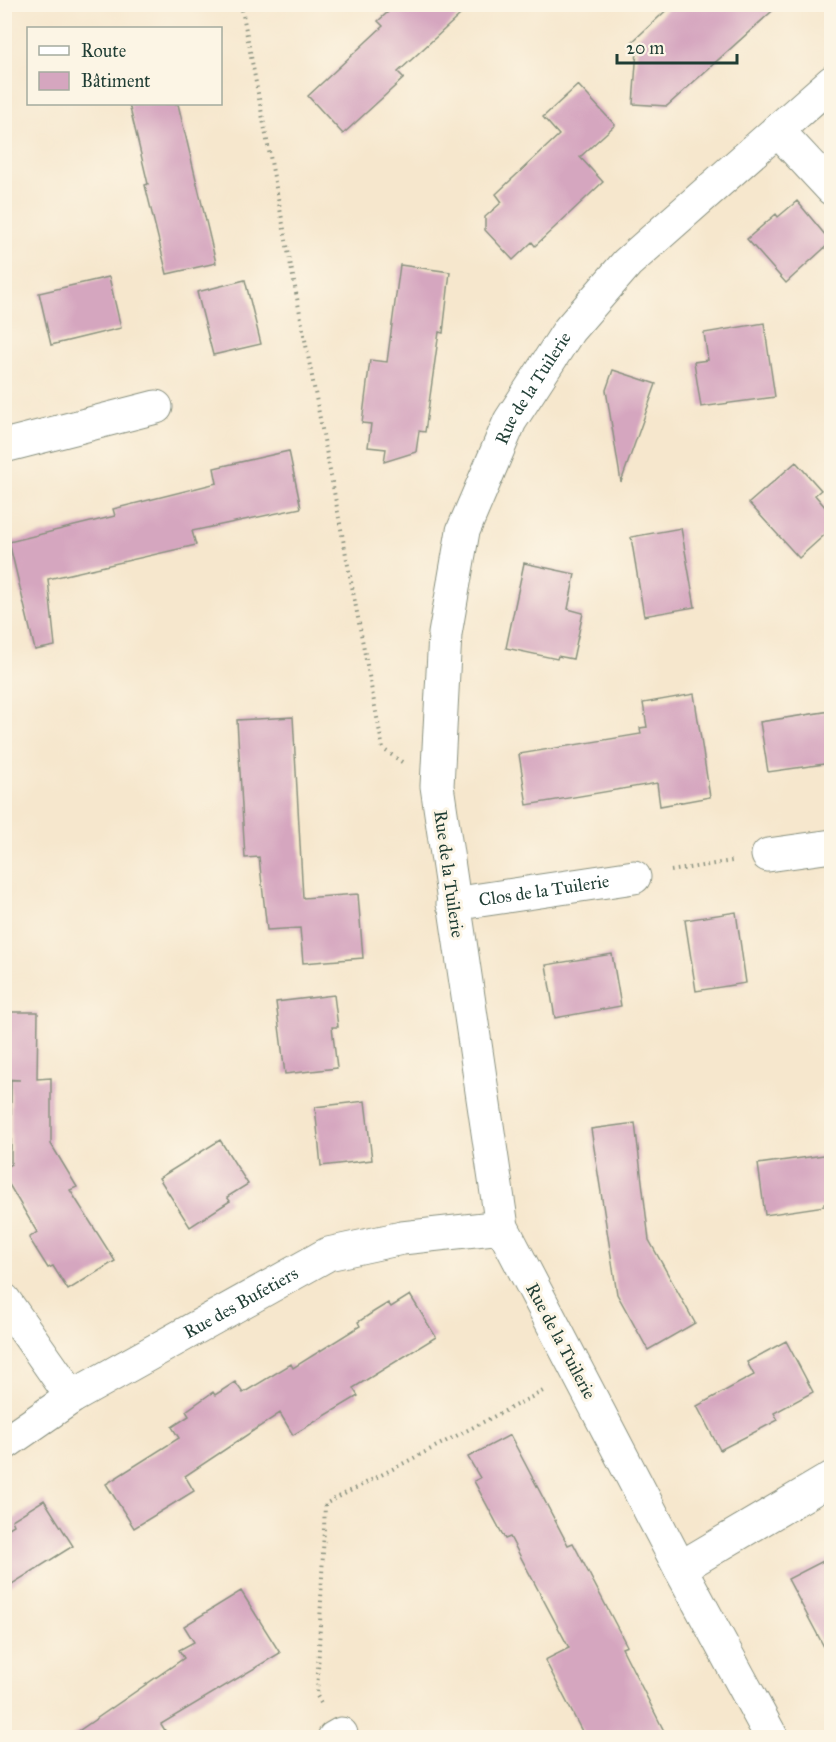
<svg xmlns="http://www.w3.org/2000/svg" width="836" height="1742" font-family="'IM FELL Great Primer',serif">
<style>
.building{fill:#d5a6bf}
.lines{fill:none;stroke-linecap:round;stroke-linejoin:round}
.minor-casing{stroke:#8a9280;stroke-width:35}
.path{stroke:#8a9280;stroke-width:4;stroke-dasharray:1.5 4.5;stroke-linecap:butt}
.minor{stroke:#fff;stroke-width:33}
.labels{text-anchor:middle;stroke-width:6;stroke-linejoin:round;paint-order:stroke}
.street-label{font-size:18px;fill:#1f3d34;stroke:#fcf5e5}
</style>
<rect width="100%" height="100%" fill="#fcf5e5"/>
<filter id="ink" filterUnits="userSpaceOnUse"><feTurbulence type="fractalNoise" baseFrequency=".0167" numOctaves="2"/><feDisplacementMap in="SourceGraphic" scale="12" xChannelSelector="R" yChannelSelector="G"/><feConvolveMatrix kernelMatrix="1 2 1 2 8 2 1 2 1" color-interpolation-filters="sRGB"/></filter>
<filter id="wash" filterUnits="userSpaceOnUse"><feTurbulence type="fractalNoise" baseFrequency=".008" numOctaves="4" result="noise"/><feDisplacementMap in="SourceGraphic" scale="24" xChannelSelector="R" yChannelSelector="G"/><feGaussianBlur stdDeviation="1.35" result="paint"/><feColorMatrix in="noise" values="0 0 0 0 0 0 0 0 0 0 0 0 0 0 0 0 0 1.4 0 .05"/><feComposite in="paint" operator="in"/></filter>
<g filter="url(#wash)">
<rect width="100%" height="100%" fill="#f6e7cd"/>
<g id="blocks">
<path class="building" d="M 397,4 L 472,4 L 398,72 L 404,78 L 343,134 L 308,96 L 383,26 L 378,21 Z
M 673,4 L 780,4 L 667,106 L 633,104 L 637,50 L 631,43 Z
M 578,85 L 615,125 L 580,157 L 603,182 L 535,246 L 532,242 L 513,260 L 485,230 L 485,217 L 502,202 L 496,194 L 559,135 L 543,117 Z
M 129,104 L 178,104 L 216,263 L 167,274 L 145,185 L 148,184 Z
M 797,201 L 831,242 L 786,283 L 747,239 L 776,214 L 778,217 Z
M 400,265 L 450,272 L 443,333 L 439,332 L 425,432 L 419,431 L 416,452 L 384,462 L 386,449 L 368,447 L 371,424 L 362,423 L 370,360 L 387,362 Z
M 109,277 L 121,328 L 51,345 L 39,293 Z
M 245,280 L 261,344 L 213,355 L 197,292 Z
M 764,323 L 775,397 L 701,407 L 694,362 L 708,360 L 704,333 Z
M 613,370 L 656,384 L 621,482 L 606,390 Z
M 289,451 L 301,508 L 192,531 L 196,545 L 48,579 L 55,646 L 35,650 L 9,542 L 115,516 L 113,509 L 217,483 L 214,468 Z
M 796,462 L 821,490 L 815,495 L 831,514 L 831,529 L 799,558 L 749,503 Z
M 681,528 L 695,607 L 644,616 L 631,537 Z
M 524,563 L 575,574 L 568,609 L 583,613 L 573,659 L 558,656 L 557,659 L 506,648 Z
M 694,694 L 710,797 L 660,806 L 657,783 L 527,805 L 519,754 L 641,734 L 640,728 L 647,727 L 643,703 Z
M 831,711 L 831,763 L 768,772 L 760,722 Z
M 293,717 L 303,898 L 358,894 L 363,958 L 303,963 L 300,928 L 267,930 L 259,857 L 245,858 L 237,720 Z
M 736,912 L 746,983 L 696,991 L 685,920 Z
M 612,954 L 621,1006 L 555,1018 L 546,965 Z
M 334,995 L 338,1027 L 332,1027 L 337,1068 L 285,1074 L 276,1002 Z
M 4,1012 L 38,1012 L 37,1079 L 51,1078 L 51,1144 L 77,1187 L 70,1190 L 115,1261 L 68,1290 L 53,1266 L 48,1268 L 29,1238 L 37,1232 L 4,1176 L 4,1168 L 11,1164 L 11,1080 L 20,1080 L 4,1079 Z
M 365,1101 L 372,1160 L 321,1166 L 315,1107 Z
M 635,1123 L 649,1240 L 695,1323 L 648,1350 L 617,1294 L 591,1129 Z
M 220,1140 L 248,1184 L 227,1197 L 230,1201 L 190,1227 L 159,1178 Z
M 831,1154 L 831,1202 L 824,1203 L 825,1206 L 765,1215 L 758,1164 Z
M 410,1295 L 436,1337 L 353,1388 L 358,1396 L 293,1435 L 280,1413 L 185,1476 L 194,1491 L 134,1528 L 106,1484 L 179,1438 L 172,1427 L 189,1416 L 186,1411 L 213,1392 L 215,1395 L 235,1382 L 243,1393 L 291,1364 L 293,1368 L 360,1326 L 358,1322 L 375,1311 L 388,1303 L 391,1307 Z
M 786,1341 L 813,1392 L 774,1413 L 778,1420 L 720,1450 L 697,1406 L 754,1375 L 747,1362 Z
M 510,1435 L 568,1545 L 573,1543 L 627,1646 L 622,1648 L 667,1737 L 585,1737 L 545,1660 L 569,1648 L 510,1537 L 505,1539 L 474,1481 L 480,1478 L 468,1457 Z
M 44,1500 L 73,1546 L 4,1589 L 4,1531 L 14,1525 L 12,1520 Z
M 831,1557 L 831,1660 L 788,1579 Z
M 241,1591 L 280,1653 L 161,1724 L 169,1737 L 70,1737 L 184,1658 L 179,1650 L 194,1642 L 184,1626 Z"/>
</g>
</g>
<g filter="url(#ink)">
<use href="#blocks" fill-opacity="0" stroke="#8a9280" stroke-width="1.5"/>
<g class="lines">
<g class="minor-casing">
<g id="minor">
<path d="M 777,130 L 832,189"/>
<path d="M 4,446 L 156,407"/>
<path d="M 768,855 L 832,846"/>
<path id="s1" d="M 453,904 L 634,877"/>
<path d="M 4,1300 L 72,1397"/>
<path id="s2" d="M 4,1444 L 72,1397 L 328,1254 L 402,1238 L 502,1227"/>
<path d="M 680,1568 L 832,1478"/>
<path d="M 334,1738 L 341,1734"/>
<path id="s3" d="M 772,1738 L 680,1568 L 502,1227 L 437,786 L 445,634 L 463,531 L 510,421 L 569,330 L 627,263 L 832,82"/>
</g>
</g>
<path class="path" d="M 241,4 L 383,749 L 402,762
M 671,871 L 732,861
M 321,1703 L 317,1696 L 325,1504 L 545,1390"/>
<use href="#minor" class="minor"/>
</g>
</g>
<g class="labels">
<g class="street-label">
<text dy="6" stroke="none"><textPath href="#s3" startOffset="1440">Rue de la Tuilerie</textPath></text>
<text transform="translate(449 874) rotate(82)" y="6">Rue de la Tuilerie</text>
<text dy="6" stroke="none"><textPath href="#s1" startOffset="92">Clos de la Tuilerie</textPath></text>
<text dy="6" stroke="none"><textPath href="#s2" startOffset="276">Rue des Bufetiers</textPath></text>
<text transform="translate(561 1341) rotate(62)" y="6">Rue de la Tuilerie</text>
</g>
</g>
<rect width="836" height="1742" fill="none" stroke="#fcf5e5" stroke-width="24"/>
<rect x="27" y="27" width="195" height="78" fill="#fcf5e5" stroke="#a4ab9e" stroke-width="1.5"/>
<rect x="39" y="46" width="30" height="9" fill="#ffffff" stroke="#a4ab9e" stroke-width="1.5"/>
<text x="81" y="57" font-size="18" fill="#1f3d34">Route</text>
<rect x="39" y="72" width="30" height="18" fill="#d5a6bf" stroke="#a4ab9e" stroke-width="1.5"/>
<text x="81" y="87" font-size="18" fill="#1f3d34">Bâtiment</text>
<path d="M617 54v9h120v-9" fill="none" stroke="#1f3d34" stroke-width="3"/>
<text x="626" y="54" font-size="18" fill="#1f3d34" stroke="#fcf5e5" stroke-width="4.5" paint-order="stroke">20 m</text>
</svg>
